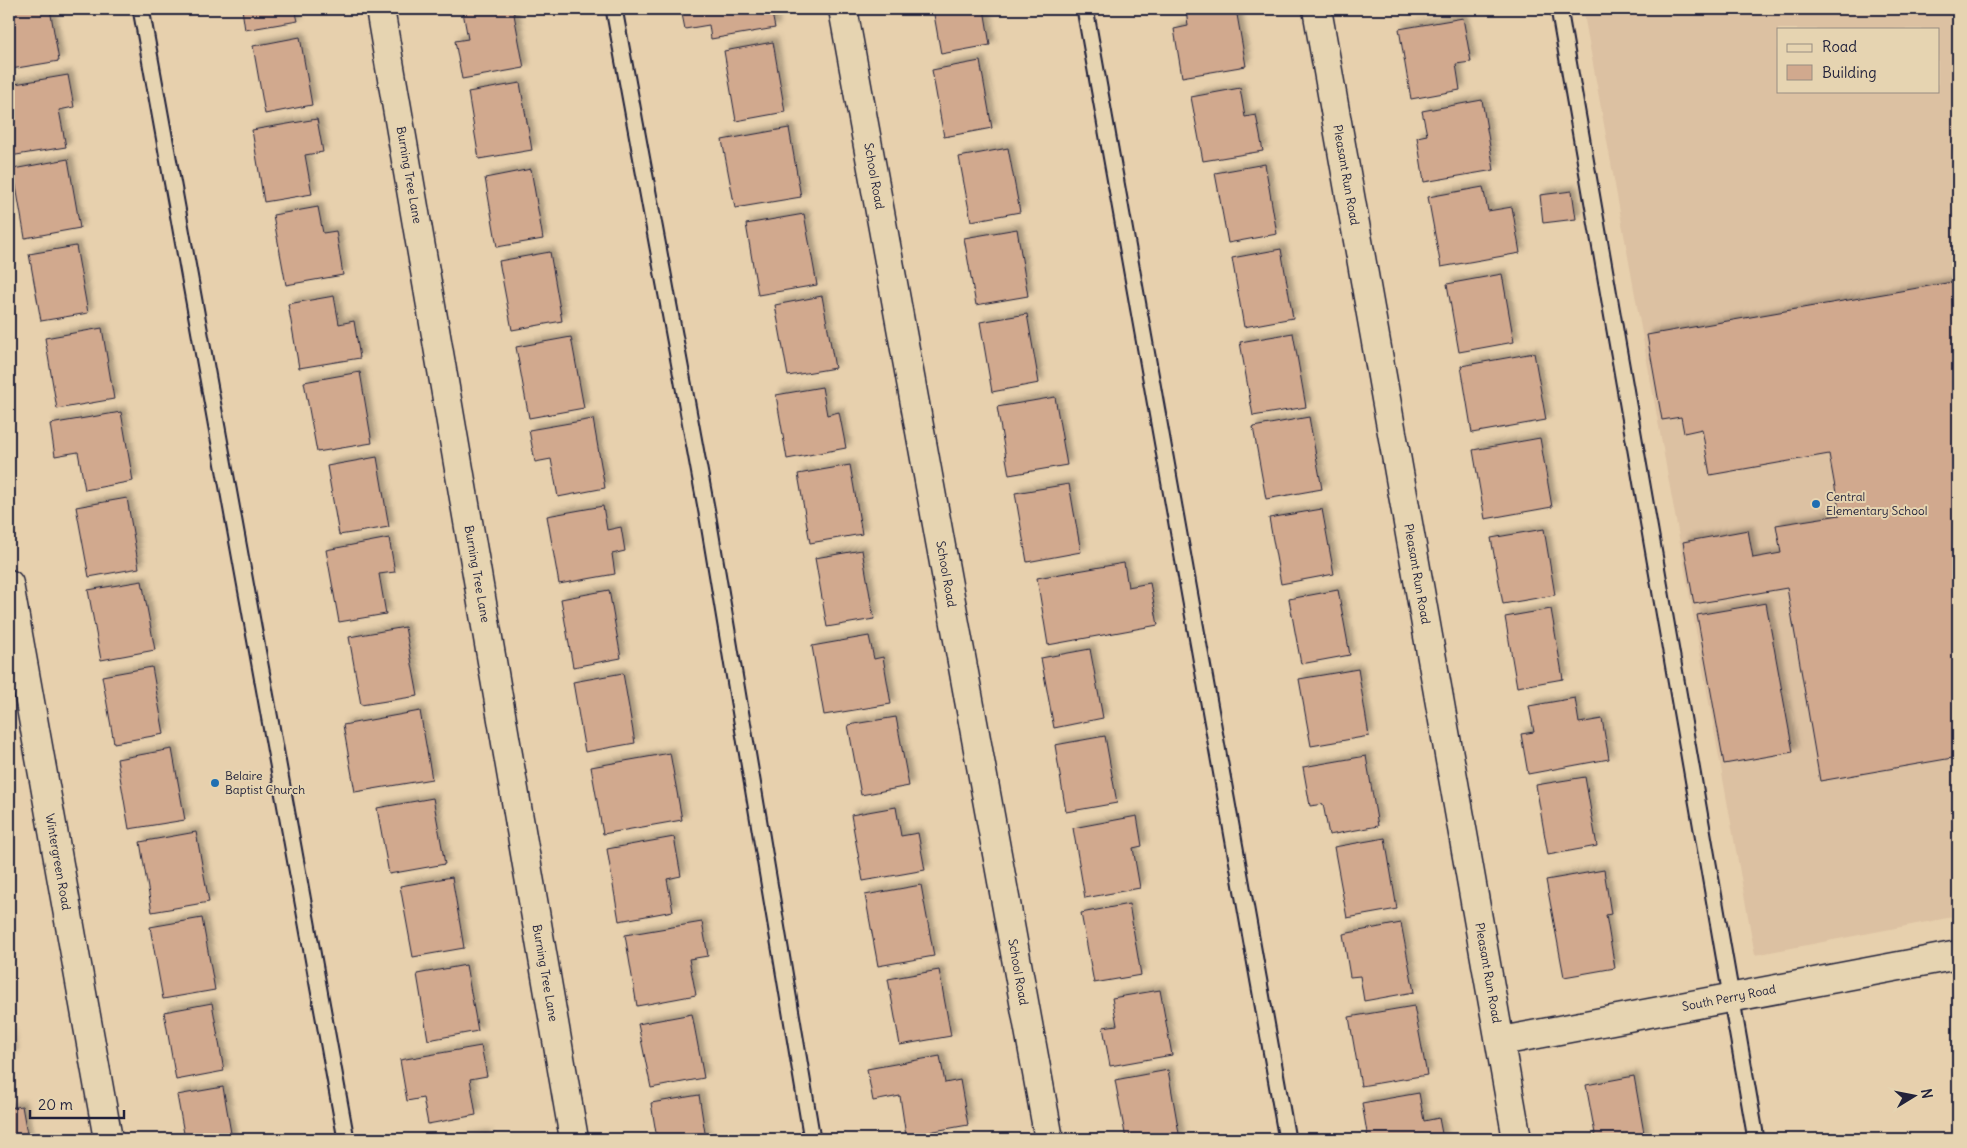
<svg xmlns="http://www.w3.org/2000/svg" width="1967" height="1148" font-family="Delius,sans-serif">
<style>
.built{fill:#dcc1a2;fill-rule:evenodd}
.building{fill:#d1a98e;stroke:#22223b;filter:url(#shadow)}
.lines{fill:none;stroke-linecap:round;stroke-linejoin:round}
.lane-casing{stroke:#22223b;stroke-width:19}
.street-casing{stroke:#22223b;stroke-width:31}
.lane{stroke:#e6d4b1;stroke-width:15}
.street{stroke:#e6d4b1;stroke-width:28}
.poi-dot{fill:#1f6fb2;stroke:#e6d4b1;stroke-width:2}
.labels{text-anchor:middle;stroke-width:4;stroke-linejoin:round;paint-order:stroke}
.street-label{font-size:12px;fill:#22223b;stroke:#e6d4b1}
.poi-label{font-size:12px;fill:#22223b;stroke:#e6d4b1;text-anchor:start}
</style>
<defs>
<filter id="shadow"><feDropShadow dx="4.5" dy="-4.5" stdDeviation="2.5" flood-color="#0004"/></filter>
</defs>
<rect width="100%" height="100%" fill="#e7d0ad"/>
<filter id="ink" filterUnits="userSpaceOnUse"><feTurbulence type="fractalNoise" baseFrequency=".02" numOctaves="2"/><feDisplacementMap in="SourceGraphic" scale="10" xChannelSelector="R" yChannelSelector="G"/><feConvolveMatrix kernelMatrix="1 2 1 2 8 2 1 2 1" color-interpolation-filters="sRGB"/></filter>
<g filter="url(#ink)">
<path class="built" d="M 1583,9 L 1958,9 L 1958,916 L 1755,955 ZM 1778,29 L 1938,29 L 1938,91 L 1778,91 Z"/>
<path class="building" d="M 9,9 L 50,9 L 59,61 L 11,69 L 9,58 Z
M 242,9 L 295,9 L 298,21 L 245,30 Z
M 482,9 L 513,9 L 524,68 L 462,79 L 455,41 L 468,39 L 463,12 Z
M 681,9 L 771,9 L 775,28 L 711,39 L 709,25 L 685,29 Z
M 933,9 L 984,9 L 990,45 L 941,54 Z
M 1186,9 L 1236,9 L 1246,66 L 1182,77 L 1174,29 L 1188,26 Z
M 1463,18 L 1471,62 L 1456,64 L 1460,90 L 1411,99 L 1399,29 Z
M 300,37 L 312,105 L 265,114 L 253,46 Z
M 773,42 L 785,112 L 736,121 L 724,51 Z
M 980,61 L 992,128 L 944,137 L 932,70 Z
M 68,75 L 74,107 L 59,110 L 66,147 L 10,156 L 9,85 Z
M 520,83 L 532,150 L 479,159 L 468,92 Z
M 1240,88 L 1245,117 L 1256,115 L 1263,151 L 1203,161 L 1191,97 Z
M 1482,100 L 1494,170 L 1424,182 L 1417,137 L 1427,135 L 1422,111 Z
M 317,119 L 323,152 L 305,155 L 312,194 L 264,202 L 252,130 Z
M 789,128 L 801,197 L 735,208 L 722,140 Z
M 1008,148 L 1020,212 L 971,221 L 959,157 Z
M 68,159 L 80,228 L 25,238 L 13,169 Z
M 1265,164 L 1277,234 L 1228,243 L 1215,173 Z
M 531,169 L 543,239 L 497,247 L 485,178 Z
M 1483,187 L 1488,211 L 1512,207 L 1520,253 L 1441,267 L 1428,197 Z
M 1572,191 L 1576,219 L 1543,223 L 1540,195 Z
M 318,207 L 323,233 L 336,231 L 343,275 L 286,285 L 273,215 Z
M 804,214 L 817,285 L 758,295 L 746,224 Z
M 1017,229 L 1028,296 L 976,305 L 964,238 Z
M 76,246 L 88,313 L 41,321 L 29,254 Z
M 1281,249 L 1293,318 L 1244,327 L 1232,258 Z
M 550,252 L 562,321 L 512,330 L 499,261 Z
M 1502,274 L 1514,342 L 1459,352 L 1447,284 Z
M 1958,281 L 1958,757 L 1820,781 L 1787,588 L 1694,604 L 1683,542 L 1748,530 L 1753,558 L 1781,553 L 1776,525 L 1840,515 L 1829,454 L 1710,475 L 1702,429 L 1684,433 L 1681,417 L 1662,420 L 1647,335 Z
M 334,296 L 339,324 L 354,321 L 360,358 L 299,368 L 288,304 Z
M 822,296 L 835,368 L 788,376 L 775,305 Z
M 1027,314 L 1039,383 L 992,392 L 980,322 Z
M 102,328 L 114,399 L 57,409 L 45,338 Z
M 1293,333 L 1306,407 L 1253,416 L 1240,342 Z
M 571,337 L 584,408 L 529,418 L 516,347 Z
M 1534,353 L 1546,420 L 1472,433 L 1461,366 Z
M 360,372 L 372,443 L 317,452 L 304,382 Z
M 822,387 L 827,415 L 839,412 L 846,448 L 787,459 L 776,395 Z
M 1055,397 L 1067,465 L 1009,475 L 997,407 Z
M 121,412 L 133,481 L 85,490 L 78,452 L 55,456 L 50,424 Z
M 1309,417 L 1322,489 L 1266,499 L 1253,427 Z
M 593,419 L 605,488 L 558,497 L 551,459 L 535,462 L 529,430 Z
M 1540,438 L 1552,507 L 1485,519 L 1473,450 Z
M 377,457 L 389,527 L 339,535 L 327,466 Z
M 850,465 L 862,534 L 810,543 L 798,474 Z
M 1069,484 L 1081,552 L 1027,562 L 1015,493 Z
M 127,498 L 139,568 L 89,577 L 76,507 Z
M 603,506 L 607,530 L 621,527 L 625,551 L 612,554 L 615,574 L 559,584 L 547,516 Z
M 1322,509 L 1334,574 L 1281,584 L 1269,518 Z
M 1544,529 L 1555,595 L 1503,604 L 1491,538 Z
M 389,538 L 395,572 L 379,574 L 386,614 L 339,622 L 326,550 Z
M 862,550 L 874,619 L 827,627 L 815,558 Z
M 1124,563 L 1128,587 L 1150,583 L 1158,625 L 1048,645 L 1037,578 Z
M 142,581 L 155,650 L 101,660 L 88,590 Z
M 609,590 L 621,658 L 573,667 L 561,599 Z
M 1338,590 L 1350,655 L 1301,664 L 1289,599 Z
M 1766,603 L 1793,752 L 1724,764 L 1697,615 Z
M 1551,609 L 1563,679 L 1517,687 L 1505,617 Z
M 405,627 L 418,696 L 361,705 L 349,637 Z
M 869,636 L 874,659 L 883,657 L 891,704 L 824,715 L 812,646 Z
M 1090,649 L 1103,718 L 1054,728 L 1041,658 Z
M 152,667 L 164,734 L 114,743 L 102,676 Z
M 1358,669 L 1369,736 L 1311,746 L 1299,679 Z
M 623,673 L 635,743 L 585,752 L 573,682 Z
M 1575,698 L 1579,723 L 1602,719 L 1609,759 L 1528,774 L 1521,734 L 1534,732 L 1529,706 Z
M 420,711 L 432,779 L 355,792 L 343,725 Z
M 896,717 L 909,786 L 861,795 L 848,725 Z
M 1105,736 L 1117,803 L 1066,812 L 1055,745 Z
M 172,749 L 185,820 L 129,829 L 117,759 Z
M 670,753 L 682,820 L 603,834 L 591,767 Z
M 1366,756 L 1378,826 L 1329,835 L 1323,804 L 1310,806 L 1303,767 Z
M 1585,777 L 1597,846 L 1548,855 L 1536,785 Z
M 433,798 L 445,864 L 389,874 L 377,808 Z
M 896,807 L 901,836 L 918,833 L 925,870 L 863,881 L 851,815 Z
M 1137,816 L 1142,846 L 1133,848 L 1140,888 L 1085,898 L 1073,828 Z
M 196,832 L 209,902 L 152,912 L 140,842 Z
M 674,837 L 681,876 L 667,879 L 673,911 L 619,921 L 607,849 Z
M 1385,838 L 1397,909 L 1347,918 L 1334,847 Z
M 1604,870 L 1611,914 L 1606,915 L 1615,968 L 1564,977 L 1546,880 Z
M 452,877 L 464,948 L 413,957 L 400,886 Z
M 921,885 L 934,956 L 878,966 L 865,895 Z
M 1129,904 L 1141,975 L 1094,983 L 1081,913 Z
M 202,918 L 215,990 L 163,999 L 150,927 Z
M 702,922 L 708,956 L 689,959 L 696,995 L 637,1006 L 625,935 Z
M 1401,923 L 1414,992 L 1364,1001 L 1360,976 L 1350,977 L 1343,934 Z
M 466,965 L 478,1031 L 428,1040 L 417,974 Z
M 939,970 L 951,1036 L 900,1045 L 888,979 Z
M 1160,990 L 1172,1055 L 1110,1066 L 1103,1027 L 1117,1025 L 1112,998 Z
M 212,1003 L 224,1071 L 176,1080 L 164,1012 Z
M 1414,1006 L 1427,1075 L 1361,1086 L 1349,1017 Z
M 692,1014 L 704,1078 L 651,1088 L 638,1024 Z
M 9,1032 L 13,1055 L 9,1056 Z
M 481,1046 L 487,1076 L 470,1079 L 476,1115 L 428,1124 L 423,1098 L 407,1101 L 400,1060 Z
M 940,1056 L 945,1083 L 960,1080 L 968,1125 L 906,1136 L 900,1096 L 873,1101 L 867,1069 Z
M 1168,1070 L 1180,1139 L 1126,1139 L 1115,1080 Z
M 1634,1076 L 1645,1139 L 1596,1139 L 1586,1085 Z
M 223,1087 L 232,1139 L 185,1139 L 177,1095 Z
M 1419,1093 L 1424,1121 L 1439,1118 L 1443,1139 L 1368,1139 L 1362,1103 Z
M 699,1095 L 706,1139 L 657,1139 L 651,1103 Z
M 22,1106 L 28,1139 L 9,1139 L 9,1108 Z
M 486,1135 L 486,1139 L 460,1139 Z"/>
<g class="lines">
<g class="lane-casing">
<path id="lane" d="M 141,9 L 346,1139
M 614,9 L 708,518 L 812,1139
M 1085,9 L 1287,1139
M 1559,9 L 1756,1139"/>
</g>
<g class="street-casing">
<path id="street" d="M 380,9 L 574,1139
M 843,9 L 1049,1139
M 1317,9 L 1517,1139
M 9,584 L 108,1139
M 1501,1041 L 1958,955"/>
</g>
<use href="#lane" class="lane"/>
<use href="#street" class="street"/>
</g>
</g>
<g class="poi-dot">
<circle cx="1816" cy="504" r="5"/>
<circle cx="215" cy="783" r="5"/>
</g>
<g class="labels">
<g class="street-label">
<text transform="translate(409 175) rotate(80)" y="4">Burning Tree Lane</text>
<text transform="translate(1346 175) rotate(80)" y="4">Pleasant Run Road</text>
<text transform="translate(874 176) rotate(80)" y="4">School Road</text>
<text transform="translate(477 574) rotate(80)" y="4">Burning Tree Lane</text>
<text transform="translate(946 574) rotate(80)" y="4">School Road</text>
<text transform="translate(1417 574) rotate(80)" y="4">Pleasant Run Road</text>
<text transform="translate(58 862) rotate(80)" y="4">Wintergreen Road</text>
<text transform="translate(1018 972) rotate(80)" y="4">School Road</text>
<text transform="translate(545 973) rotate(80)" y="4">Burning Tree Lane</text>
<text transform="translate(1488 973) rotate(80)" y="4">Pleasant Run Road</text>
<text transform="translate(1729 998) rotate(-11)" y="4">South Perry Road</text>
</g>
<g class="poi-label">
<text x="1826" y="501">Central<tspan x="1826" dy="14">Elementary School</tspan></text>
<text x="225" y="780">Belaire<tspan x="225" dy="14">Baptist Church</tspan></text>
</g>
</g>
<rect width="1967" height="1148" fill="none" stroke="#e6d4b1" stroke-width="30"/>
<rect x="15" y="15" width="1937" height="1118" fill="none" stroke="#22223b" stroke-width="2" filter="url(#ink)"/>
<rect x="1777" y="28" width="162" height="65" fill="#e6d4b1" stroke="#988d82"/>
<rect x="1787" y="44" width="25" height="8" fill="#e6d4b1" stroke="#988d82"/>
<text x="1822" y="52" font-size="15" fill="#22223b">Road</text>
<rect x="1787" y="65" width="25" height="15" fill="#d1a98e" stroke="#988d82"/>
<text x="1822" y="78" font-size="15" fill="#22223b">Building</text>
<g transform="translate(1914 1096) rotate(80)" stroke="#e6d4b1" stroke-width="4" paint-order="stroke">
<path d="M0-4L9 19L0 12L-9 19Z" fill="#22223b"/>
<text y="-8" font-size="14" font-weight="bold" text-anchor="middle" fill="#22223b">N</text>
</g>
<path d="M30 1110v8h94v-8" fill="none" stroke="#22223b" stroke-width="2.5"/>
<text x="38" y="1110" font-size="15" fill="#22223b" stroke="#e6d4b1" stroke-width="4" paint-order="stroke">20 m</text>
</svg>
